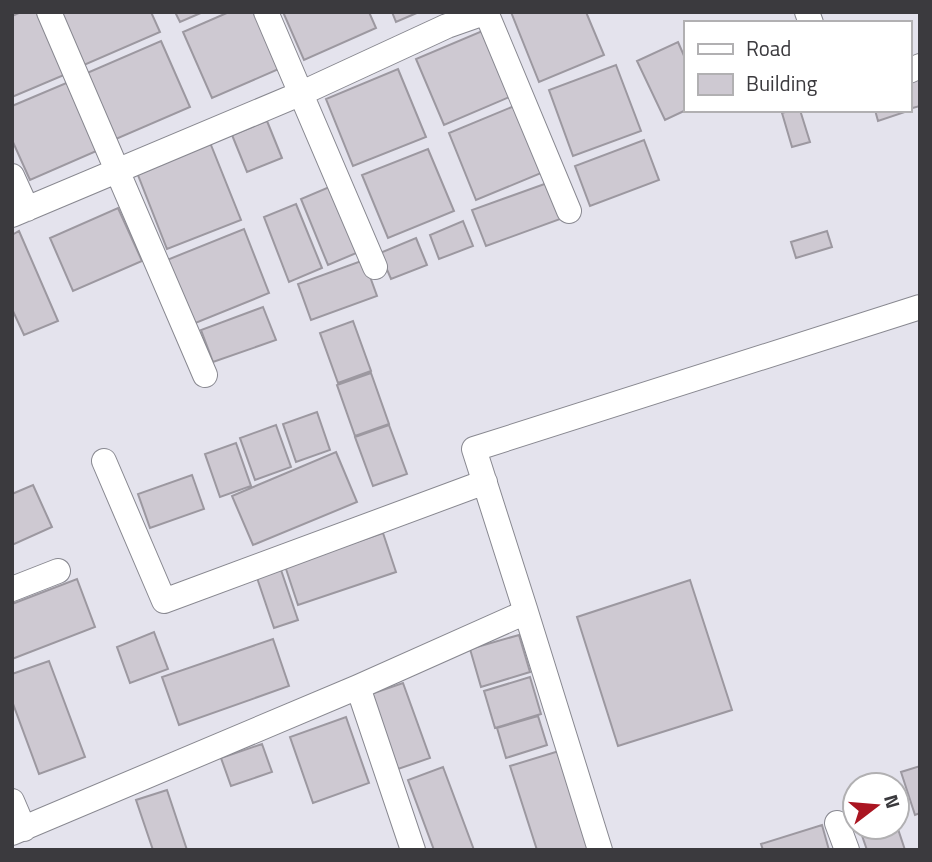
<svg xmlns="http://www.w3.org/2000/svg" width="932" height="862" font-family="'Titillium Web',sans-serif">
<style>
.building{fill:#cec9d2;stroke:#9c98a0;stroke-width:2}
.lines{fill:none;stroke-linecap:round;stroke-linejoin:round}
.street-casing{stroke:#888890;stroke-width:26}
.street{stroke:#fff;stroke-width:24}
</style>
<rect width="100%" height="100%" fill="#e4e3ed"/>
<path class="building" d="M 21,12 L 37,12 L 64,75 L 12,97 L 12,16 Z
M 61,12 L 151,12 L 160,32 L 84,65 Z
M 175,12 L 203,12 L 180,22 Z
M 229,12 L 257,12 L 281,68 L 212,98 L 183,32 Z
M 283,12 L 369,12 L 376,28 L 304,60 Z
M 392,12 L 419,12 L 396,22 Z
M 511,12 L 586,12 L 604,55 L 539,82 Z
M 487,29 L 514,95 L 444,125 L 416,59 Z
M 161,41 L 190,107 L 116,139 L 87,73 Z
M 678,42 L 685,58 L 686,110 L 665,120 L 637,61 Z
M 616,65 L 641,131 L 573,156 L 549,90 Z
M 398,69 L 426,137 L 353,166 L 326,99 Z
M 920,77 L 920,106 L 909,109 L 909,81 Z
M 71,81 L 101,149 L 30,180 L 12,140 L 12,106 Z
M 519,104 L 546,171 L 476,200 L 449,133 Z
M 791,110 L 800,110 L 810,142 L 792,147 L 782,113 Z
M 875,110 L 904,110 L 905,112 L 878,121 Z
M 267,121 L 282,158 L 247,172 L 232,135 Z
M 209,140 L 241,220 L 167,249 L 136,170 Z
M 644,140 L 659,180 L 590,206 L 575,166 Z
M 428,149 L 454,211 L 388,238 L 362,175 Z
M 550,182 L 563,218 L 486,246 L 472,210 Z
M 334,185 L 361,251 L 328,265 L 301,199 Z
M 296,204 L 322,268 L 289,282 L 264,217 Z
M 118,208 L 142,261 L 73,291 L 50,238 Z
M 463,221 L 473,246 L 439,259 L 430,235 Z
M 244,229 L 269,293 L 193,324 L 167,260 Z
M 19,231 L 58,321 L 24,335 L 12,309 L 12,235 Z
M 827,231 L 832,247 L 796,258 L 791,242 Z
M 416,238 L 427,265 L 391,279 L 380,253 Z
M 364,260 L 377,296 L 311,320 L 298,284 Z
M 263,307 L 276,340 L 213,362 L 201,330 Z
M 353,321 L 371,371 L 338,383 L 320,333 Z
M 371,373 L 389,424 L 355,436 L 337,385 Z
M 317,412 L 330,450 L 296,462 L 283,424 Z
M 276,425 L 291,467 L 255,480 L 240,438 Z
M 389,425 L 407,474 L 373,486 L 355,437 Z
M 236,443 L 251,486 L 220,497 L 205,454 Z
M 336,452 L 357,502 L 253,545 L 232,496 Z
M 192,475 L 204,509 L 150,528 L 138,494 Z
M 33,485 L 52,527 L 12,545 L 12,494 Z
M 383,533 L 396,572 L 298,605 L 285,566 Z
M 280,567 L 298,620 L 274,628 L 256,575 Z
M 77,579 L 95,627 L 12,659 L 12,604 Z
M 690,580 L 732,710 L 618,746 L 577,617 Z
M 154,632 L 168,669 L 130,683 L 117,647 Z
M 519,635 L 530,672 L 481,687 L 470,649 Z
M 273,639 L 289,686 L 179,725 L 162,677 Z
M 49,661 L 85,757 L 39,774 L 12,701 L 12,674 Z
M 530,677 L 541,714 L 495,728 L 484,691 Z
M 403,683 L 430,758 L 398,769 L 371,694 Z
M 538,716 L 547,745 L 506,758 L 497,728 Z
M 346,717 L 369,783 L 313,803 L 290,737 Z
M 262,744 L 272,772 L 231,786 L 221,758 Z
M 559,751 L 590,850 L 537,850 L 510,766 Z
M 920,766 L 920,813 L 915,815 L 901,772 Z
M 443,767 L 474,850 L 434,850 L 408,780 Z
M 167,790 L 187,850 L 153,850 L 136,800 Z
M 822,825 L 829,850 L 763,850 L 761,844 Z
M 897,826 L 905,850 L 867,850 L 859,827 Z"/>
<g class="lines">
<g class="street-casing">
<path id="street" d="M 49,12 L 205,375
M 266,12 L 375,267
M 486,12 L 569,211
M 807,12 L 811,23
M 909,71 L 920,66
M 12,176 L 27,209
M 12,215 L 302,93 L 447,26 L 487,12
M 104,461 L 164,601 L 485,482
M 12,589 L 58,571
M 526,612 L 474,449 L 920,307
M 358,687 L 413,850
M 12,801 L 24,829
M 837,823 L 847,850
M 12,833 L 358,687 L 526,612 L 600,850"/>
</g>
<use href="#street" class="street"/>
</g>
<rect width="932" height="862" fill="none" stroke="#3b3a3e" stroke-width="28"/>
<rect x="684" y="21" width="228" height="91" fill="#ffffff" stroke="#b1b0b2" stroke-width="2"/>
<rect x="698" y="44" width="35" height="10" fill="#ffffff" stroke="#b1b0b2" stroke-width="2"/>
<text x="746" y="56" font-size="21" fill="#3b3a3e">Road</text>
<rect x="698" y="74" width="35" height="21" fill="#cec9d2" stroke="#b1b0b2" stroke-width="2"/>
<text x="746" y="91" font-size="21" fill="#3b3a3e">Building</text>
<g transform="translate(876 806) rotate(74)"><circle r="33" fill="#ffffff" stroke="#b1b0b2" stroke-width="2"/>
<path d="M0-5L12 26L0 18L-12 26Z" fill="#aa1521"/>
<text y="-10" font-size="19" font-weight="bold" text-anchor="middle" fill="#3b3a3e">N</text>
</g>
</svg>
